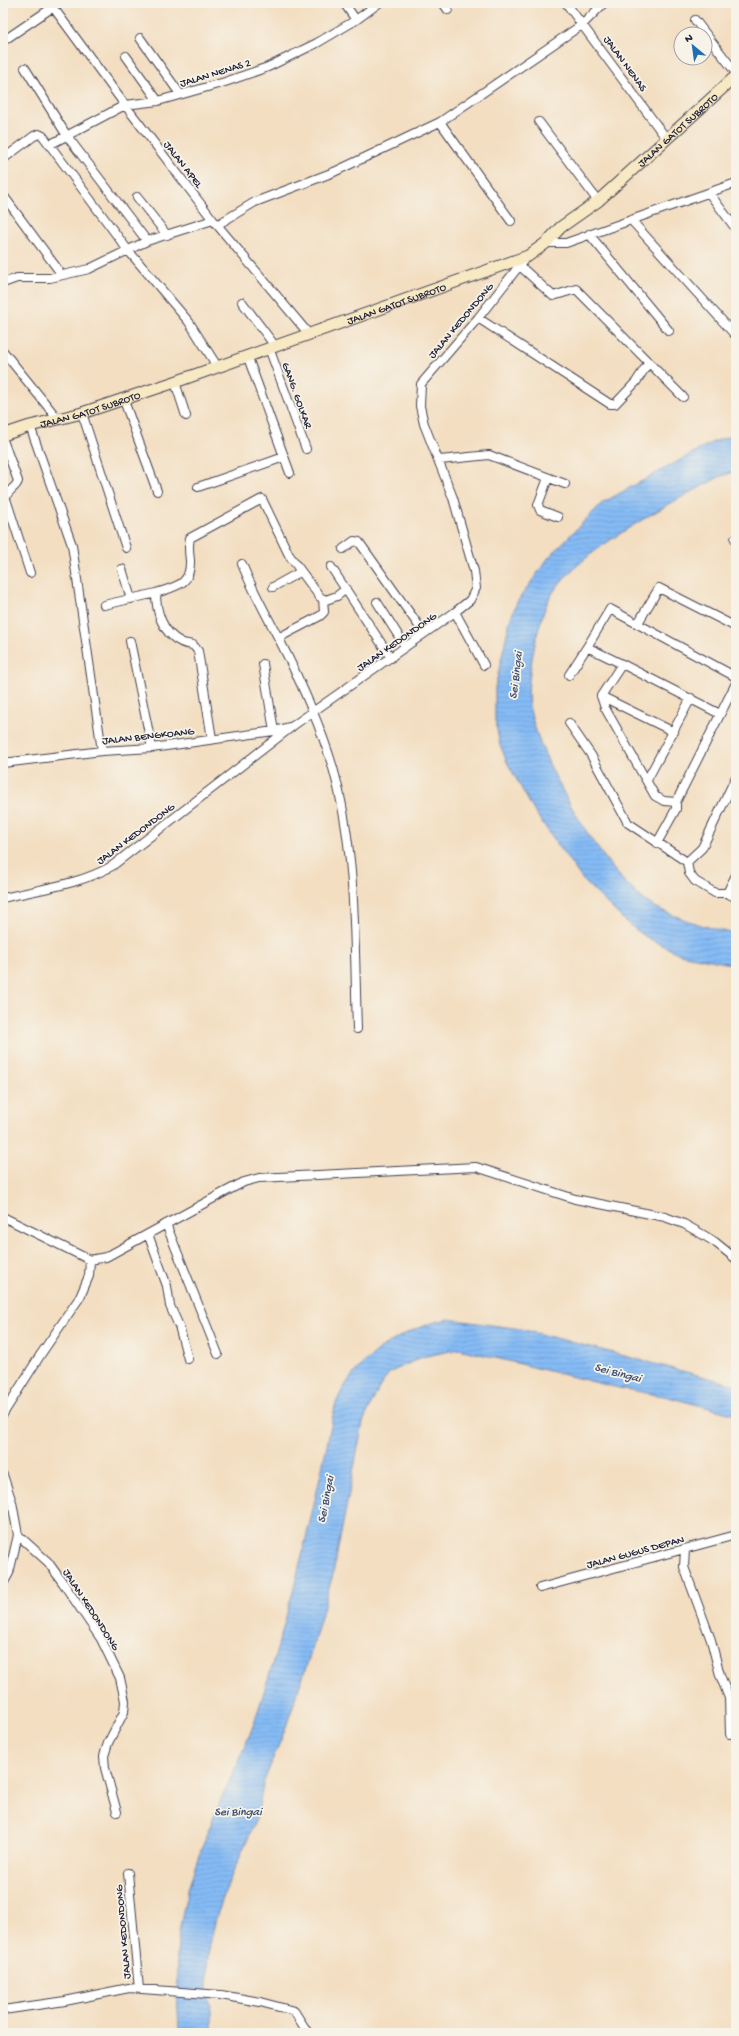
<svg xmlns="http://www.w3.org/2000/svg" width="739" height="2036" font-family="'Gochi Hand',sans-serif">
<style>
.water{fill:url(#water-rules);stroke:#546e98}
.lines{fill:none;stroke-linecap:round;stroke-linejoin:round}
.minor-casing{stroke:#413e4f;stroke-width:10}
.secondary-casing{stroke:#413e4f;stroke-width:13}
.minor{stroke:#fff;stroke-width:8}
.secondary{stroke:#f7e9c3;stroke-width:11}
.labels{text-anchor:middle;stroke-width:3.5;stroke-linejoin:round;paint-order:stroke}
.street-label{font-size:11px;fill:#22223b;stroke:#f7f3e8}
.water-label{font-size:12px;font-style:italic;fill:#405073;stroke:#f7f3e8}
</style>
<defs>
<pattern id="water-rules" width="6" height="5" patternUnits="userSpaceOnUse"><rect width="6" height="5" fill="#85bbf5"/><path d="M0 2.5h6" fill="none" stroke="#73a0d3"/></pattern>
</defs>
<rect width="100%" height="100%" fill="#f7f3e8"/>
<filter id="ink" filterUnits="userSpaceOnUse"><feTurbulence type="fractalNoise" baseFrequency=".025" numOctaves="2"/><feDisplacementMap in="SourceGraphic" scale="8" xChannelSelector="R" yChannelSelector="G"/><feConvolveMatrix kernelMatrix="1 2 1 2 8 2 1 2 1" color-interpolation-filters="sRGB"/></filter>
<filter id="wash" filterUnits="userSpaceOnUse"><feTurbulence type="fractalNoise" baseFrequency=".012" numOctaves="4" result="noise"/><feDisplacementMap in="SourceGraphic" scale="16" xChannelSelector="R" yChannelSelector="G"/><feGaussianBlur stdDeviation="0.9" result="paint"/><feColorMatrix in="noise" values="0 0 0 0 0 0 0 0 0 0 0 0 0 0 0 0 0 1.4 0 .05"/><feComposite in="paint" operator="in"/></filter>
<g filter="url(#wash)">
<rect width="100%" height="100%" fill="#f3dec1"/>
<path class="water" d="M 736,434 L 736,471 L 719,477 C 672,503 577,550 550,597 C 539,617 525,681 529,704 C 537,758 604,875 650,904 C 669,916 714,930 736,934 L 736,965 L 680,954 L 646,937 L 626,922 L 583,880 L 534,811 L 507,762 L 500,745 L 495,720 L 495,688 L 510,620 L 517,602 L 549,557 L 602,503 L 713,442 Z
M 448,1319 L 521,1329 L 736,1385 L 736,1415 L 664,1396 L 619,1388 L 459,1349 L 422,1357 L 389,1373 L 379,1388 L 363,1422 L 333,1574 L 312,1649 L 285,1730 L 264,1781 L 257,1817 L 228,1884 L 216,1918 L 208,1954 L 207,1973 L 207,1991 L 212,2009 L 212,2033 L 179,2033 C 178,2003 175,1972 178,1942 C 184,1886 207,1831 230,1780 C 239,1758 250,1737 257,1714 C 290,1613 314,1510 335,1406 C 351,1361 402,1328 448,1319 Z"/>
</g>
<g filter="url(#ink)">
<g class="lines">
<g class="minor-casing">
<path id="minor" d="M 50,3 L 125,105 L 213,220 L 308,333
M 344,3 L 356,20
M 443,3 L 448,10
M 566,3 L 666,138
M 695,20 L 736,73
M 140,38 L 180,94
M 3,41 L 59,3
M 126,56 L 158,101
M 25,68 L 67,136 L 147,241
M 440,122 L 511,221
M 539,122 L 598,201
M 51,144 L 125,105 L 158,101 L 225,82 L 268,67 L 317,43 L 356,20 L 379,3
M 3,159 L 34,136 L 39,134 L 43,136 L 127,249 L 189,322 L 217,366
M 709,193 L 736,229
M 3,195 L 62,275
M 137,197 L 167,235
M 631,220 L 736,336
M 217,225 L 255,202 L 334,172 L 440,122 L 583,24 L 604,3
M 589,234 L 669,331
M 546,243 L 566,243 L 736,183
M 520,266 L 553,296 L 576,289 L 683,397
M 3,283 L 17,278 L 50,278 L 89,269 L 147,241 L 213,220
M 242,302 L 275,346
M 478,318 L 610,404 L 615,404 L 636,382 L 649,362
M 269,348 L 306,449
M 3,351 L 57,418
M 247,355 L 290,473
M 175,382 L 186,416
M 123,398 L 157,491
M 82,413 L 126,548
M 30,426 L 72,545 L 102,751
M 3,440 L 18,481 C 16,489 6,490 6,499 L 30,573
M 440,460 L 489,455 L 565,484
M 548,478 L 538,505 L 540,510 L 558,517
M 198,487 L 284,457
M 735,539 L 736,539
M 343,549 L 354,541 L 359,542 L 424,633
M 242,564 C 252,589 265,613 278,637 C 299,678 320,724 333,768 C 357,852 354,942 357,1029
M 331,567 L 391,658
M 122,569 L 131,599
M 273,587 L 300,572
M 377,602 L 405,646
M 104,605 L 156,593
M 455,612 L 484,665
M 638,623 L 659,588 L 736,627
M 278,638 L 320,616 L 324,612 L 323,599
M 130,641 L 152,748
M 263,664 L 274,731
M 622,664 L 720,714
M 569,675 L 587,647
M 601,696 L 674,732
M 569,723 L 591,755 L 628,823 L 687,862 L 689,873 L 695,881 L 715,893 L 727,893 L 736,898
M 212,739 L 198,651 L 193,645 C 189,644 184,644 181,642 C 162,633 156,611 156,593 C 177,586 191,585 190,560 C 189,552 188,546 190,538 L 262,499 L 289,555 L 320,597 L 326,600 L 337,596 L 346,589
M 3,763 L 102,751 L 152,748 L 274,731 L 289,727
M 647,780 L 691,698
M 676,802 L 664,801 L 655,796 L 605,708 L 601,696 L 622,664 L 587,647 L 610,609 L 736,677
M 657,843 L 676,809 L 676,802 L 736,683
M 687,862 L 702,848 L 736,777
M 727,893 L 736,875
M 3,898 C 39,889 79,885 112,866 L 294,725 L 455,612 L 470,600 L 476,588 L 474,571 L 453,498 L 424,424 L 420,406 L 421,384 L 478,318 L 527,256
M 3,1217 L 90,1260 L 106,1257 L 223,1193 L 244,1182 L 259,1178 L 476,1167 L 575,1199 L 665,1217 L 684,1224 L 700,1233 L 715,1242 L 736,1259
M 166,1224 L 218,1354
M 148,1234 L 167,1286 L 170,1306 L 179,1326 L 188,1359
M 3,1414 L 41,1354 L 80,1297 L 89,1276 L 90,1260
M 3,1475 L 12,1502 L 18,1535 L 48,1562 L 63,1583 L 101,1639 L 120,1678 L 125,1701 L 124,1712 L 108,1743 L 104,1756 L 105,1768 L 117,1812
M 685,1549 L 684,1567 L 711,1640 L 720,1675 L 729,1698 L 730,1734
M 4,1582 L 9,1573 L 18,1535
M 540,1588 L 736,1535
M 128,1873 L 139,1989
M 3,2010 L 65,2001 L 129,1988 L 221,1995 L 260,2002 L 294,2011 L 308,2033"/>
</g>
<g class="secondary-casing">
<g id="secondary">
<path id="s1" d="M 3,435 L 30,426 L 82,413 L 175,382 L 528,256 L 546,243 L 561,227 L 598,201 L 736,76"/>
</g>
</g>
<use href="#minor" class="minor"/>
<use href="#secondary" class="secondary"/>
</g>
</g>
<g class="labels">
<g class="street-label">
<text transform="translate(626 63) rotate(54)" y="4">JALAN NENAS</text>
<text transform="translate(215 72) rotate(-17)" y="4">JALAN NENAS 2</text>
<text dy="4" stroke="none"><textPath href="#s1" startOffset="751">JALAN GATOT SUBROTO</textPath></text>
<text transform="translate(184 164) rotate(52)" y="4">JALAN APEL</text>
<text dy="4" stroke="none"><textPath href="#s1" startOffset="415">JALAN GATOT SUBROTO</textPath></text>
<text transform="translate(460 320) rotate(-50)" y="4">JALAN KEDONDONG</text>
<text transform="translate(298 395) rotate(70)" y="4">GANG. GOLKAR</text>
<text dy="4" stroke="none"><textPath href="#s1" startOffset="91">JALAN GATOT SUBROTO</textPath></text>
<text transform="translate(396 641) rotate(-35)" y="4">JALAN KEDONDONG</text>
<text transform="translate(148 735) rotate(-6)" y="4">JALAN BENGKOANG</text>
<text transform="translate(135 833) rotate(-37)" y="4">JALAN KEDONDONG</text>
<text transform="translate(635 1551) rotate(-15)" y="4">JALAN GUGUS DEPAN</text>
<text transform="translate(92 1609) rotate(57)" y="4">JALAN KEDONDONG</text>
<text transform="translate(122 1932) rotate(-95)" y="4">JALAN KEDONDONG</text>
</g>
<g class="water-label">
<text transform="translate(515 675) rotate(-83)" y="4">Sei Bingai</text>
<text transform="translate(618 1372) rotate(15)" y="4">Sei Bingai</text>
<text transform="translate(325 1499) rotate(-79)" y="4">Sei Bingai</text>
<text x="238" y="1815">Sei Bingai</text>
</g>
</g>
<rect width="739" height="2036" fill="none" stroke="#f7f3e8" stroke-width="16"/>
<g transform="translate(693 46) rotate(331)"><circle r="19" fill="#f7f3e8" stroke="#a29fa3"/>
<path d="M0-3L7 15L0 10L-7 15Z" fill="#1f6fb2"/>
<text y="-6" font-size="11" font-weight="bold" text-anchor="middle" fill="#22223b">N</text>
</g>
</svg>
